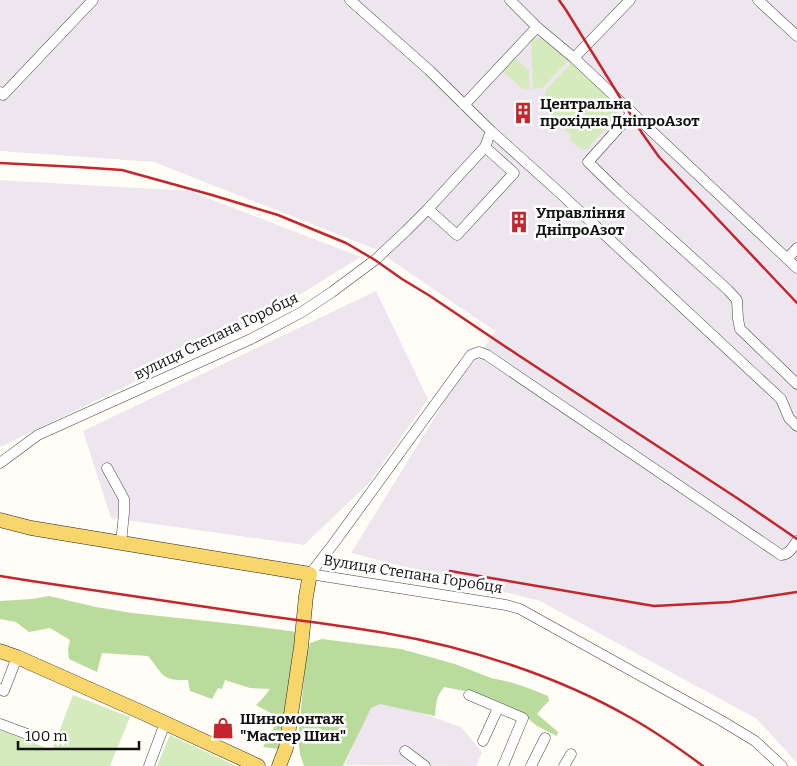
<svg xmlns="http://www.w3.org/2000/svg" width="797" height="766" font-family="Bitter,serif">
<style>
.industrial{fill:#eee6ef}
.green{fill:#d5ebbd}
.forest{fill:#b9dc9c}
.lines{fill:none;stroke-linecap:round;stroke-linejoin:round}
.minor-casing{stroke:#444;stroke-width:11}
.major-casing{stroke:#222;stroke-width:15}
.minor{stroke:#fff;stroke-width:10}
.major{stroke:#f9d66b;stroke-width:14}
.rail{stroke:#c4262e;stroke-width:2.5}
.labels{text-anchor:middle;stroke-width:5;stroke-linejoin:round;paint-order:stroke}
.poi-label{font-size:15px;font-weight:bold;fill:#111;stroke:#fff;text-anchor:start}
.street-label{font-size:15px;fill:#111;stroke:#fff}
</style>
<rect width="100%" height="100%" fill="#fffdf5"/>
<path class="industrial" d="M 0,0 L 797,0 L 797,763 L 757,719 L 540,601 L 351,553 L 448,396 L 496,331 L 474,317 L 375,249 L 154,162 L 0,151 Z
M 0,180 L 189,191 L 361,257 L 242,330 L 0,447 Z
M 376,291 L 428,399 L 370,482 L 304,545 L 111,518 L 83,431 Z
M 374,696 L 461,727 L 482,752 L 476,766 L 345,765 Z"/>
<path class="green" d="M 537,38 L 548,40 L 569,60 L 542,88 L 533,89 L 531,40 Z
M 514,57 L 529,70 L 529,89 L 523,89 L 503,72 L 504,68 Z
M 571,63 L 577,67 L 609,98 L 545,100 L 545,91 Z
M 612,102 C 618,107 619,109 617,116 L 587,149 C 579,151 575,144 569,139 L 571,135 L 545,111 L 546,104 Z
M 73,695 L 130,717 L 110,766 L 0,766 L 0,730 L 52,750 Z
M 170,735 L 236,766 L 157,766 Z"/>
<path class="forest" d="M 49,596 L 96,607 L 132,613 L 244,625 L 297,632 L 279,749 L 263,747 L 276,724 L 276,716 L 256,705 L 263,698 L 270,689 L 250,688 L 225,680 L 222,689 L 218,688 L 212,699 L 190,691 L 188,680 C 161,681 164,675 148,656 L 102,653 L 97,672 L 69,659 L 68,649 L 70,640 L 50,628 L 29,632 L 16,622 L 0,619 L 0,601 L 32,599 Z
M 322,639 L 401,649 L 455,664 L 491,678 L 510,682 L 528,688 L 548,696 L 549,701 L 542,708 L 537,714 L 558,732 L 557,736 L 537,726 L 525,716 L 470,692 L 444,687 C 436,697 436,704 435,716 L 380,704 L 371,708 L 343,766 L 304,766 L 300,754 L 298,738 L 306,658 L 310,643 Z"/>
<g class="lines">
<g class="minor-casing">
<path id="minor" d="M 350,0 L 429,70 L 491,131 L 485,147
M 510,0 L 537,27
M 758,0 L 797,36
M 574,58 L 630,0
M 0,92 L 3,95 L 93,0
M 464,105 L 537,27 L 574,58 L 797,268
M 632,113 L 588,162 L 618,191 L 728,290 L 737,300 L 738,319 L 740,329 L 797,384
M 491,131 L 560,193 L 781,399 L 789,418 L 797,426
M 787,259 L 797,248
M 0,463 L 38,435 L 251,339 L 302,312 L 332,292 L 375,260 L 406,231 L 428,209 L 485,147 L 514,173 L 457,235 L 428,209
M 107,468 L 124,499 L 124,513 L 121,543
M 0,689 L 4,691 L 17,657
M 469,695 L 523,718 L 503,766
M 0,724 L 35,737
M 483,741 L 498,708
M 405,751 L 425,766
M 149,766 L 165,723
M 531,766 L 545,738
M 564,766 L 571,754
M 782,766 L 755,741 L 722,721 L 520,609 L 506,605 L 310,574 L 334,543 L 471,355 L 479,352 L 487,355 L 781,555 C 789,555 793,547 797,541"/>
</g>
<g class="major-casing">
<path id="major" d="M 0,520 L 31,528 L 310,574 L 306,596 L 301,647 L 286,748 L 279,766
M 0,651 L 17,657 L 141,712 L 258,766"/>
</g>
<use href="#minor" class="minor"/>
<use href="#major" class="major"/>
<path class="rail" d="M 559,0 L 566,10 L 642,133 L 659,157 L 797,303
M 0,163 L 78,167 L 122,170 L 212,195 L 278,215 L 346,243 L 375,260 L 402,279 L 430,296 L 518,355 L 740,500 L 797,539
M 450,571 L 654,606 L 730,602 L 797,592
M 0,576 C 82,589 164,601 247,613 C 293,620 339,625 385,633 C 467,647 558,676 631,718 C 656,732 680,749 703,766"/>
</g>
<defs>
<g id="building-bare" transform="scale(1.725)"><path d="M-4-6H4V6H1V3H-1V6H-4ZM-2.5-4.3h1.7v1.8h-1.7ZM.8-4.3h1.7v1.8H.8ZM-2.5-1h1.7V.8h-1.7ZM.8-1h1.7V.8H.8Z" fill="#c4262e" stroke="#fff" stroke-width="2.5" paint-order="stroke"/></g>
<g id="shop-bare" transform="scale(1.725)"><path d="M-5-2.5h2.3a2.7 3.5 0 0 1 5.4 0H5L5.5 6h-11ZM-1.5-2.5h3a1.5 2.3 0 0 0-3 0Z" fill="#c4262e" stroke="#fff" stroke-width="2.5" paint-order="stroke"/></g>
</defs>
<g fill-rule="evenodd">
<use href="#building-bare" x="523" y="113"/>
<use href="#building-bare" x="519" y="222"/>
<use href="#shop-bare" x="223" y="728"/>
</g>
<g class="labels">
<g class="poi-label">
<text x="540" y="109">Центральна<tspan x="540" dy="17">прохідна ДніпроАзот</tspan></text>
<text x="536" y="218">Управління<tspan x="536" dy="17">ДніпроАзот</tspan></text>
<text x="240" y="724">Шиномонтаж<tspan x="240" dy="17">"Мастер Шин"</tspan></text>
</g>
<g class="street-label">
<text transform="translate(216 336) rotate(-26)" y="5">вулиця Степана Горобця</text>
<text transform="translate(413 574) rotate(9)" y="5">Вулиця Степана Горобця</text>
</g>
</g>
<path d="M18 741v8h121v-8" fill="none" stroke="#111111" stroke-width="2.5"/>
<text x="25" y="741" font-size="15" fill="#111111" stroke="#ffffff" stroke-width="4" paint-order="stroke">100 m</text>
</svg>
